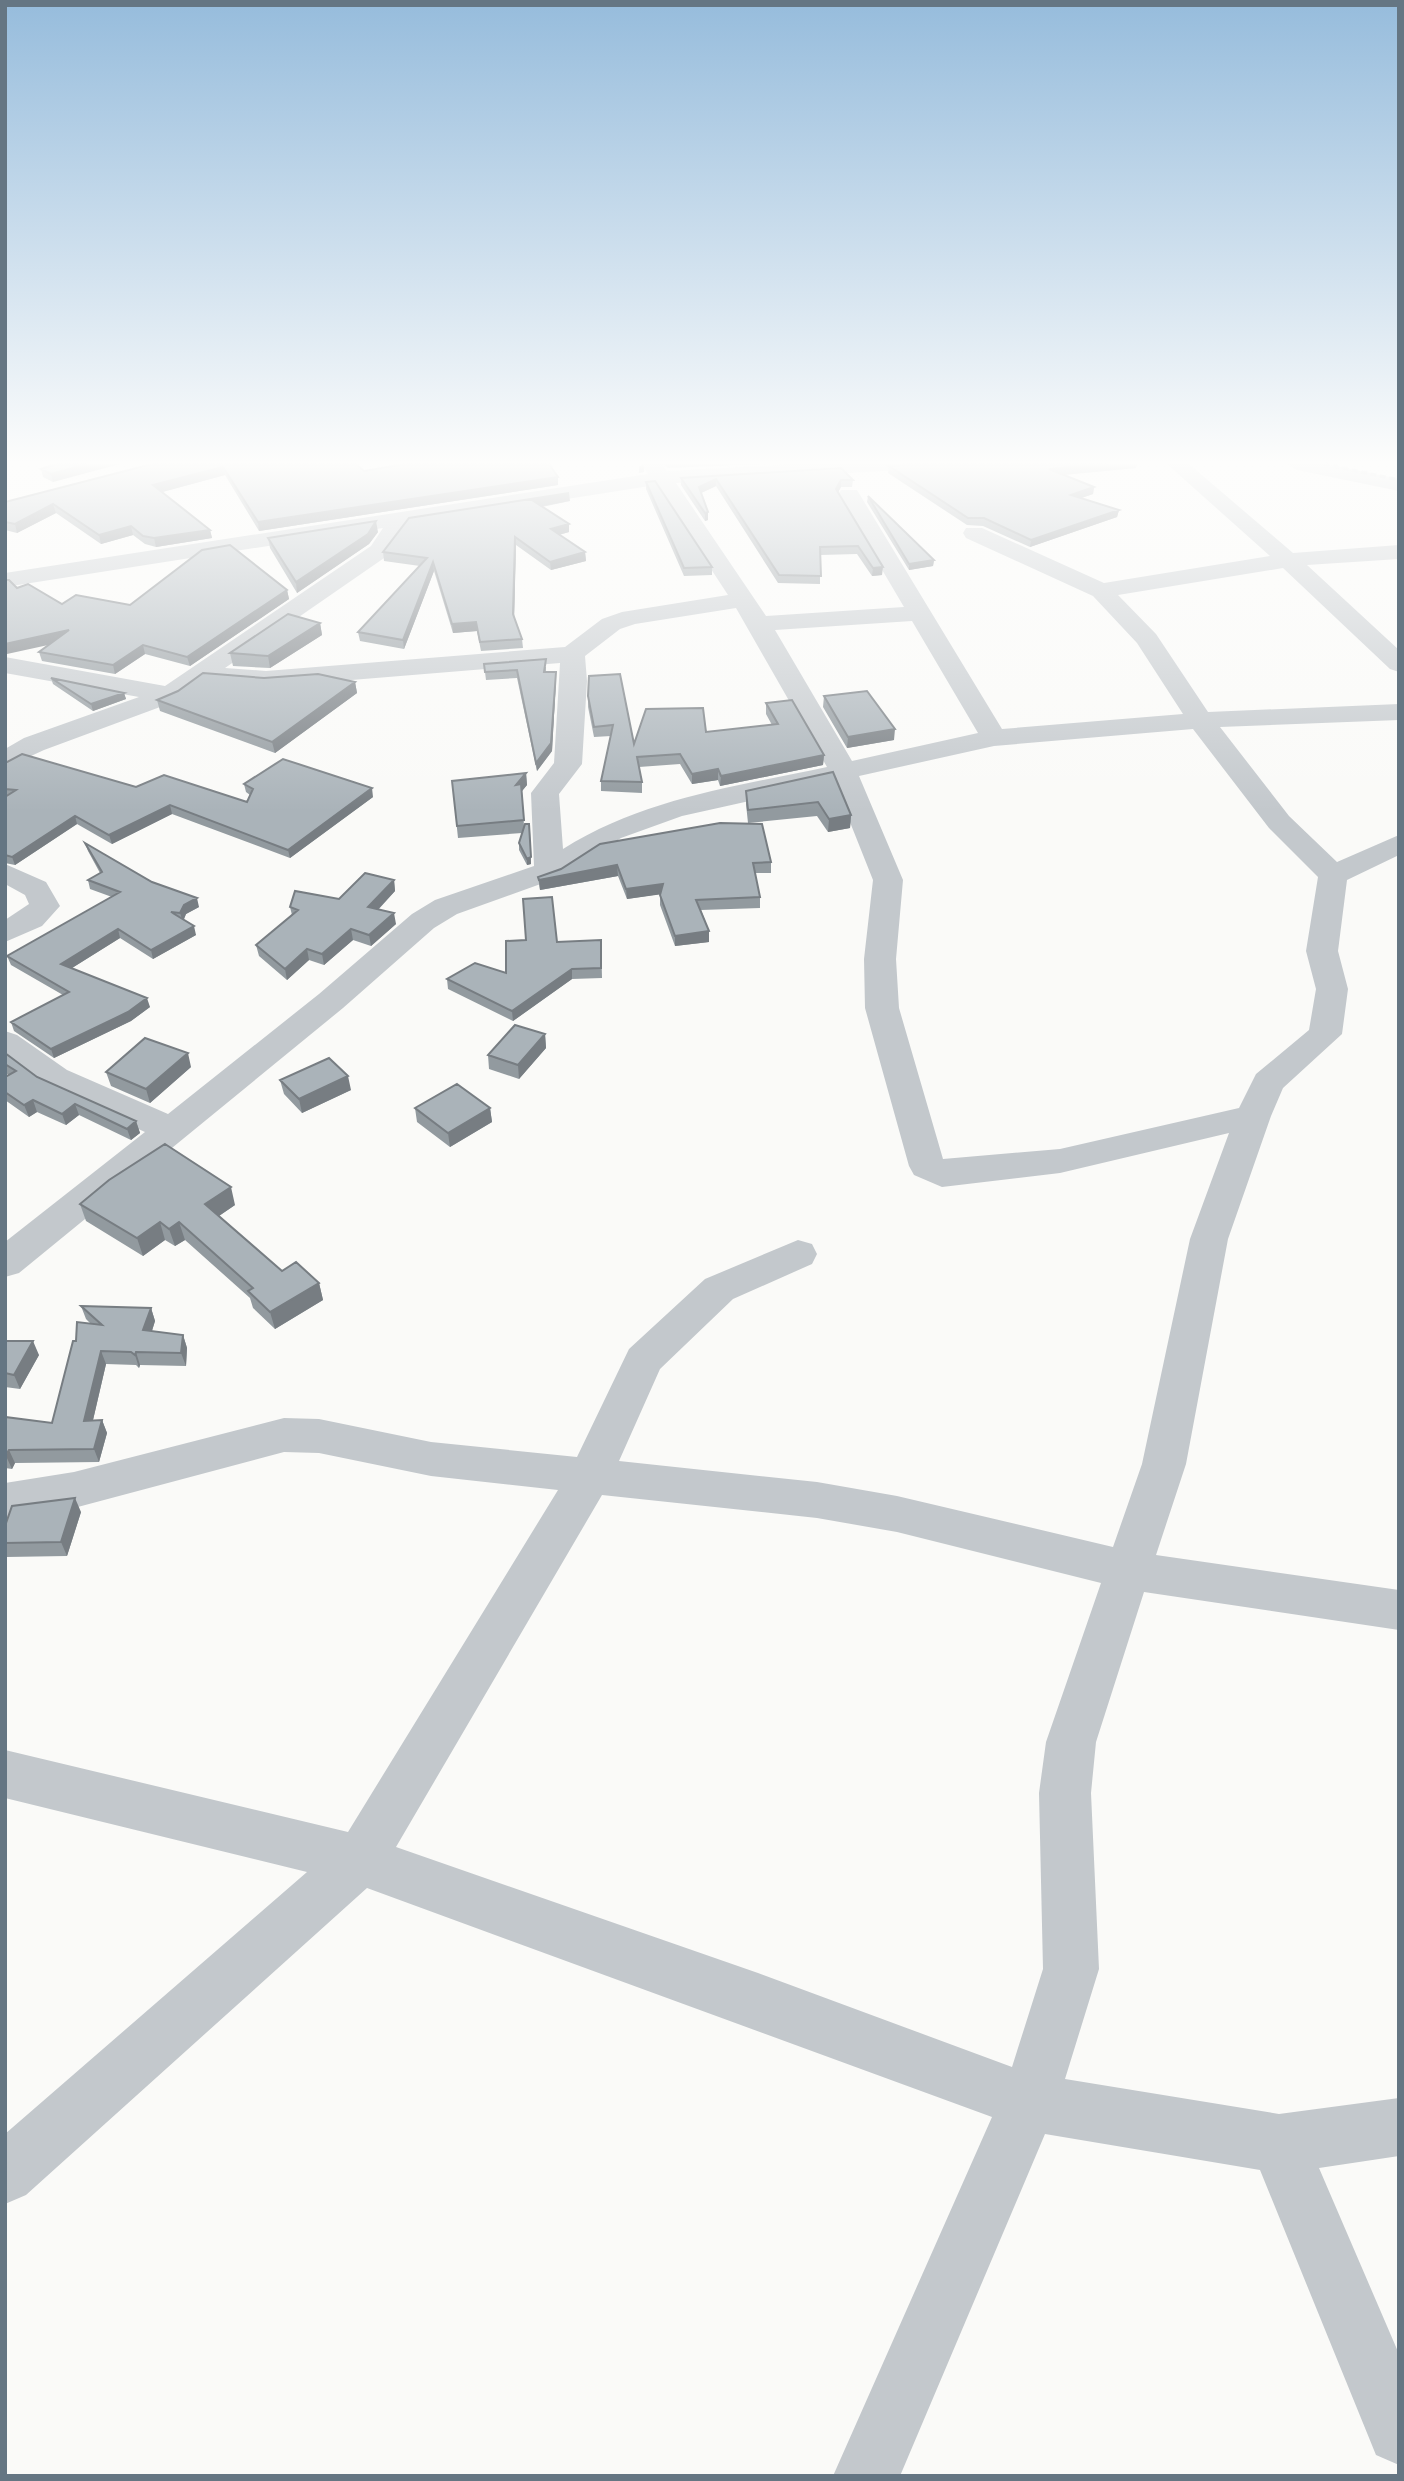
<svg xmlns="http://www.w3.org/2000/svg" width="1404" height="2481" font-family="'Alegreya Sans',sans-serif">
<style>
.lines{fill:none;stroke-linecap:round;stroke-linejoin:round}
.minor{fill:#c3c8cc;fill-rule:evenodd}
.rail{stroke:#a2aab0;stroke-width:3.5;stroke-dasharray:6 3.5;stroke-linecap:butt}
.wall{fill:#929a9f}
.shaded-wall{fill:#777d82}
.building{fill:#aab3b9;stroke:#777d82;stroke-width:2}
</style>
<rect width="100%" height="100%" fill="#fafaf8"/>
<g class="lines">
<path class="minor" d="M 642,464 L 662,464 L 667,471 L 794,464 L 910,464 L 900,470 L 676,483 L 766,616 L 904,607 L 838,495 L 841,490 L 857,490 L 1002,729 L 1183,714 L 1137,643 L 1093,596 L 966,538 L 963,533 L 966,528 L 982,528 L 1104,583 L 1270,556 L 1167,464 L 1189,464 L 1293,553 L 1399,545 L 1399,559 L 1307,565 L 1399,650 L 1399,672 L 1390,669 L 1283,568 L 1118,595 L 1156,634 L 1208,712 L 1399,704 L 1399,720 L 1220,727 L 1289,816 L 1337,862 L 1399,835 L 1399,855 L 1347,880 L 1338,951 L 1348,989 L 1342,1034 L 1283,1088 L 1271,1116 L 1228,1239 L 1186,1464 L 1156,1555 L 1399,1590 L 1399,1630 L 1144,1592 L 1096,1742 L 1091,1793 L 1099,1969 L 1065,2079 L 1279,2114 L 1399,2098 L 1399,2156 L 1319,2168 L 1399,2354 L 1399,2465 L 1376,2455 L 1260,2170 L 1045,2134 L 900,2476 L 833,2476 L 992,2117 L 367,1888 L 26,2195 L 5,2204 L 5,2134 L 307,1872 L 5,1798 L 5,1750 L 348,1832 L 558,1490 L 431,1476 L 319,1453 L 284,1452 L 74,1508 L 5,1519 L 5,1483 L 74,1472 L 284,1418 L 319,1419 L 431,1442 L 577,1457 L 629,1349 L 705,1279 L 798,1240 L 812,1244 L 817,1254 L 812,1264 L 733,1299 L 660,1369 L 619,1461 L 817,1482 L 897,1496 L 1113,1547 L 1142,1464 L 1190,1239 L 1229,1133 L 1060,1173 L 942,1187 L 914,1175 L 909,1166 L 865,1008 L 864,959 L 873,880 L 834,782 L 682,816 L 621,838 L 560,877 L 457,914 L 434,928 L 343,1008 L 19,1273 L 5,1277 L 5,1242 L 145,1132 L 43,1086 L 5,1058 L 5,1031 L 17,1035 L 67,1070 L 168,1114 L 319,994 L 412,914 L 435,900 L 534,866 L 531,793 L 554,763 L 560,663 L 266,687 L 207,680 L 179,700 L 44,750 L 5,768 L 5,749 L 24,738 L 139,697 L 5,673 L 5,657 L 165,686 L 371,546 L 383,528 L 5,587 L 5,573 L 648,474 ZM 656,485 L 728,595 L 622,612 L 602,619 L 565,647 L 266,671 L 225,668 L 387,556 L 408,524 ZM 736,608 L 827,767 C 734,787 645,798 563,849 L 559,794 L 582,764 L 587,681 L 585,656 L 620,629 L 635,624 ZM 912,621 L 978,733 L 852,761 L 775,630 ZM 1193,729 L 1269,828 L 1318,877 L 1306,951 L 1316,989 L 1309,1030 L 1256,1074 L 1239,1108 L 1060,1149 L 943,1159 L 899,1008 L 896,959 L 903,880 L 859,776 L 994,746 ZM 602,1495 L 817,1518 L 897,1532 L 1101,1583 L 1046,1742 L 1039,1793 L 1043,1969 L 1012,2067 L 758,1973 L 396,1847 Z
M 1287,464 L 1327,464 L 1399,479 L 1399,491 L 1297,470 Z
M 5,864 L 46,882 L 60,906 L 42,926 L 5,942 L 5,920 L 29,904 L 25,895 L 5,884 Z"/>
<path class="rail" d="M 1324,464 L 1399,480"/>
</g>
<path class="wall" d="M 56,464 L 53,482 L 43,477 L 41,469 Z
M 152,464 L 364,471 L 558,485 L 259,531 L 225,475 L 162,492 L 210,530 L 212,538 L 156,547 L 145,544 L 133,535 L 101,544 L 56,513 L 17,533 L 5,530 L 5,502 Z
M 664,464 L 767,464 L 668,468 Z
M 903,464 L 1137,464 L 1136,468 L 1064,475 L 1094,487 L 1093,494 L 1081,498 L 1119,510 L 1117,517 L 1030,547 L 983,526 L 967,525 L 888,473 L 889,466 L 902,465 Z
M 681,478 L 853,480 L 852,487 L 841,487 L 838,492 L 882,575 L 872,576 L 857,554 L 820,555 L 820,584 L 778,583 L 716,486 L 701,493 L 708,520 L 705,521 L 681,485 Z
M 646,482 L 712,567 L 712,575 L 684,576 L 646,489 Z
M 868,496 L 934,560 L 933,566 L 909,570 L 867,502 Z
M 570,501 L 542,507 L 569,524 L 569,532 L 559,535 L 585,552 L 586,561 L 551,570 L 516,545 L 514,616 L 522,639 L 523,648 L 481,651 L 477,631 L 453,633 L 434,571 L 404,649 L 360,641 L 358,632 L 420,566 L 384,561 L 383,552 L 409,518 Z
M 378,532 L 369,544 L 297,593 L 270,548 L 268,538 Z
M 5,580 L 17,588 L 62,604 L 130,605 L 287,590 L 289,599 L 190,666 L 145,654 L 115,674 L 42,661 L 39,652 L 49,644 L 5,653 Z
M 320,623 L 322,635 L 270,668 L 233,666 L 230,653 Z
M 484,664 L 546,667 L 546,672 L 556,680 L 552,751 L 537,771 L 517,678 L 486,680 Z
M 51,678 L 124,693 L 126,699 L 93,711 L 53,684 Z
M 264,678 L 355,682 L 357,693 L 275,753 L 160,711 L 157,700 Z
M 588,696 L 634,744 L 706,732 L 772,725 L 766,714 L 766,703 L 824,755 L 823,765 L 720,786 L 718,780 L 692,784 L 680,764 L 639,767 L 642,782 L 642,793 L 601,791 L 601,781 L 611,736 L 594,737 L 588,707 Z
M 824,696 L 894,740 L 847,748 L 823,707 Z
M 5,763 L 136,787 L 247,802 L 250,795 L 246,792 L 244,784 L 373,797 L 290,858 L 172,814 L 112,844 L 77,824 L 15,865 L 5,863 Z
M 833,772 L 851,815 L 850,828 L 828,832 L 817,816 L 748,823 L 746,804 L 746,791 Z
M 526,773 L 527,785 L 522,791 L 524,826 L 530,831 L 531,864 L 527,865 L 519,850 L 519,843 L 522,833 L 458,838 L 452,781 Z
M 85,843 L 152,882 L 199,907 L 186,914 L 183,920 L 196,935 L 153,959 L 120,938 L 72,968 L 150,1007 L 131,1021 L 54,1058 L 14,1031 L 11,1022 L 63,995 L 11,965 L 7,956 L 112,897 L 90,889 L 88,880 L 100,873 L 88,851 Z
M 600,844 L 771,862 L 771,873 L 755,873 L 760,897 L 760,908 L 701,910 L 709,931 L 709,942 L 675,946 L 660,905 L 660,894 L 627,899 L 618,876 L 540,890 L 538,877 L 561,869 Z
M 394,880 L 395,891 L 378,910 L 396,924 L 371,946 L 353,940 L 324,965 L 309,960 L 287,980 L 259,956 L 256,945 L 292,915 L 290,907 L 339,899 Z
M 601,940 L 602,978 L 572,979 L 513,1021 L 448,989 L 447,979 L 506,973 L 557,942 Z
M 545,1034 L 546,1048 L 519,1079 L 489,1069 L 488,1055 Z
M 5,1053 L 37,1077 L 136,1121 L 140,1133 L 131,1140 L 79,1115 L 66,1125 L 37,1112 L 29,1117 L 5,1100 L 5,1077 L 9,1075 L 5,1073 Z
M 191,1067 L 150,1103 L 111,1086 L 106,1072 Z
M 280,1080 L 351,1090 L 302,1113 L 284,1094 Z
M 415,1108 L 490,1108 L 492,1122 L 450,1147 L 417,1122 Z
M 80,1204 L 235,1205 L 219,1216 L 282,1271 L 319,1283 L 323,1300 L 275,1329 L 253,1308 L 250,1298 L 185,1240 L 175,1246 L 165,1240 L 143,1256 L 86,1221 Z
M 81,1306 L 151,1308 L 155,1321 L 152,1331 L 183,1335 L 187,1348 L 186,1366 L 140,1365 L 139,1368 L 136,1365 L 106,1364 L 93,1420 L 102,1420 L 107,1433 L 99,1462 L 15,1463 L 12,1469 L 5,1468 L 5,1417 L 52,1423 L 76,1341 L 91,1324 L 86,1319 Z
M 5,1341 L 39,1355 L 20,1389 L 5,1387 Z
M 81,1512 L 67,1556 L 6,1557 L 5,1555 L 5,1526 Z"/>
<path class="shaded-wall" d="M 87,464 L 120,464 L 53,482 L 51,474 Z
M 1107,464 L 1137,464 L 1136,468 L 1048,476 L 1049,469 Z
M 644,465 L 644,472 L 639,473 L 639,466 Z
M 223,467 L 225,475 L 155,494 L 153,485 Z
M 558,477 L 558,485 L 259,531 L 258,522 Z
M 716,479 L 716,486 L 699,494 L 699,487 Z
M 841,480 L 841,487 L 836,496 L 836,489 Z
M 1094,487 L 1093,494 L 1070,502 L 1071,495 Z
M 569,493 L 570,501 L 532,508 L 532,500 Z
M 53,504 L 56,513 L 17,533 L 15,524 Z
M 1119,510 L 1117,517 L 1030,547 L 1031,540 Z
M 708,512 L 708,520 L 705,521 L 705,513 Z
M 376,521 L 378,532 L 369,544 L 297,593 L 296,582 Z
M 569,524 L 569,532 L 551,537 L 551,529 Z
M 131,526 L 133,535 L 101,544 L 99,535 Z
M 210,530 L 212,538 L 156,547 L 154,538 Z
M 515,537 L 516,545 L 514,623 L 513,614 Z
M 585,552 L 586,561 L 551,570 L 550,562 Z
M 934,560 L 933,566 L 909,570 L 909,564 Z
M 433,562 L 434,571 L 404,649 L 403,640 Z
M 883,567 L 882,575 L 872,576 L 873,568 Z
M 287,590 L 289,599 L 190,666 L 187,657 Z
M 476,622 L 477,631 L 453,633 L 452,624 Z
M 320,623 L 322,635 L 270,668 L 268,656 Z
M 69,630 L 71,640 L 7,654 L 5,644 Z
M 143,645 L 145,654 L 115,674 L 113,665 Z
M 556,672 L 556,680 L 552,751 L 537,771 L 536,763 Z
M 355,682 L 357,693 L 275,753 L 272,742 Z
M 124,693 L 126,699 L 93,711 L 91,704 Z
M 895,729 L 894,740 L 847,748 L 848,737 Z
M 824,755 L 823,765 L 720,786 L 721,776 Z
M 718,769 L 718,780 L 692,784 L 692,774 Z
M 526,773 L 527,785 L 517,797 L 516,785 Z
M 372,788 L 373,797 L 290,858 L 288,850 Z
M 170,805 L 172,814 L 112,844 L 109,835 Z
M 851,815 L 850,828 L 828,832 L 829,819 Z
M 75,816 L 77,824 L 15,865 L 12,857 Z
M 529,824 L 531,864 L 527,865 L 527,859 Z
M 617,865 L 618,876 L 540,890 L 539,880 Z
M 394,880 L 395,891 L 370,918 L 368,907 Z
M 663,884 L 663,894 L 627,899 L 626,889 Z
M 197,898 L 199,907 L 186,914 L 183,922 L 180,913 L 184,905 Z
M 394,913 L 396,924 L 371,946 L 369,935 Z
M 194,926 L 196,935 L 153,959 L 151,950 Z
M 118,929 L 120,938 L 64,973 L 61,964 Z
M 351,929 L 353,940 L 324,965 L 322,954 Z
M 709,931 L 709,942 L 675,946 L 675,936 Z
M 307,949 L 309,960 L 287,980 L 285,969 Z
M 572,969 L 572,979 L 513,1021 L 512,1011 Z
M 147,998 L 150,1007 L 131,1021 L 54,1058 L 51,1049 Z
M 545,1034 L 546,1048 L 519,1079 L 518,1065 Z
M 188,1053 L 191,1067 L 150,1103 L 146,1089 Z
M 348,1076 L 351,1090 L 302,1113 L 299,1099 Z
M 33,1100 L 37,1112 L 29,1117 L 24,1105 Z
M 75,1104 L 79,1115 L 66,1125 L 62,1114 Z
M 490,1108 L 492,1122 L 450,1147 L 448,1133 Z
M 136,1121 L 140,1133 L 131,1140 L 127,1129 Z
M 231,1187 L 235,1205 L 210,1222 L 205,1204 Z
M 160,1222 L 165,1240 L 143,1256 L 137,1238 Z
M 179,1222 L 185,1240 L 175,1246 L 169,1229 Z
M 319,1283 L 323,1300 L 275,1329 L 270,1312 Z
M 151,1308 L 155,1321 L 148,1343 L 143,1330 Z
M 183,1335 L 187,1348 L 186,1366 L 181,1353 Z
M 33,1341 L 39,1355 L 20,1389 L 14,1375 Z
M 101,1351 L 106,1364 L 90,1433 L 84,1421 Z
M 136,1352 L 140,1365 L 139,1368 L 135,1355 Z
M 102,1420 L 107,1433 L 99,1462 L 94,1449 Z
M 9,1450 L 15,1463 L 12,1469 L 6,1456 Z
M 75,1498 L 81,1512 L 67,1556 L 61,1542 Z"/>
<path class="building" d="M 56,464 L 87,464 L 51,474 L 41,469 Z
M 152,464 L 356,464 L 364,471 L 405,464 L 549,464 L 558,477 L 258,522 L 223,467 L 153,485 L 210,530 L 154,538 L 143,536 L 131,526 L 99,535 L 53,504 L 15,524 L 5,522 L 5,502 Z
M 903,464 L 1107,464 L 1049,469 L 1094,487 L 1071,495 L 1119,510 L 1031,540 L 984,518 L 968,518 L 889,466 L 902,465 Z
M 841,468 L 853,480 L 841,480 L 836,489 L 883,567 L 873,568 L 858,546 L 820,547 L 821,576 L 779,575 L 716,479 L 699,487 L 708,512 L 705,513 L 681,478 Z
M 655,481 L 712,567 L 684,568 L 646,482 Z
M 569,493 L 532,500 L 569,524 L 551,529 L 585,552 L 550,562 L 515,537 L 513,614 L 522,639 L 480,642 L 476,622 L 452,624 L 433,562 L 403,640 L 358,632 L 427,558 L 383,552 L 409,518 Z
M 868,496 L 934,560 L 909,564 Z
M 376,521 L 368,534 L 296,582 L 268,538 Z
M 230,545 L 287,590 L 187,657 L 143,645 L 113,665 L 39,652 L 69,630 L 5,644 L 5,580 L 9,580 L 17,588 L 28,584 L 62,604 L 76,595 L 130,605 L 202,550 Z
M 288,614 L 320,623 L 268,656 L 230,653 Z
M 546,659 L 544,672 L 556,672 L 551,743 L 536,763 L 517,670 L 485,672 L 484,664 Z
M 203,673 L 264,678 L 318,674 L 355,682 L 272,742 L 157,700 L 178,691 Z
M 620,674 L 634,744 L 646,709 L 703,708 L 706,732 L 778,724 L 766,703 L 792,700 L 824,755 L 721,776 L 718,769 L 692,774 L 680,754 L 637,757 L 642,782 L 601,781 L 613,725 L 594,727 L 588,696 L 589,676 Z
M 51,678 L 124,693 L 91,704 Z
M 867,691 L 895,729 L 848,737 L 824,696 Z
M 22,754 L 136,787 L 164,775 L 247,802 L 253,789 L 244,784 L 283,759 L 372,788 L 288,850 L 170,805 L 109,835 L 75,816 L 12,857 L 5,855 L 5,797 L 16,790 L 5,789 L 5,763 Z
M 833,772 L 851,815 L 829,819 L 818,802 L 748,810 L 746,791 Z
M 526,773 L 516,785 L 521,784 L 524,820 L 457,826 L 452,781 Z
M 720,823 L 762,824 L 771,862 L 753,863 L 760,897 L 696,900 L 709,931 L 675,936 L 660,895 L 663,884 L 626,889 L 617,865 L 539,880 L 538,877 L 561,869 L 600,844 Z
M 525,824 L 529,824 L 531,857 L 527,859 L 519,843 Z
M 85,843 L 152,882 L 197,898 L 184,905 L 180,913 L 171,912 L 194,926 L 151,950 L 118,929 L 61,964 L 147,998 L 128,1012 L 51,1049 L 11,1022 L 69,992 L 7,956 L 120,892 L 88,880 L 102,872 Z
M 365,873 L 394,880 L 368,907 L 394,913 L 369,935 L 351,929 L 322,954 L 307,949 L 285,969 L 256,945 L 298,910 L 290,907 L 295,891 L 339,899 Z
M 552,897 L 557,942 L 601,940 L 601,968 L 572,969 L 512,1011 L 447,979 L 475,963 L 506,973 L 506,941 L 526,940 L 523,899 Z
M 515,1025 L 545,1034 L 518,1065 L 488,1055 Z
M 145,1038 L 188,1053 L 146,1089 L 106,1072 Z
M 5,1053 L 37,1077 L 136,1121 L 127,1129 L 75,1104 L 62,1114 L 33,1100 L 24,1105 L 5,1092 L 5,1077 L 16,1071 L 5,1064 Z
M 329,1058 L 348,1076 L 299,1099 L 280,1080 Z
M 457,1084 L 490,1108 L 448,1133 L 415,1108 Z
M 165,1144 L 231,1187 L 205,1204 L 282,1271 L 296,1262 L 319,1283 L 270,1312 L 248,1291 L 253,1288 L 179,1222 L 169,1229 L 160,1222 L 137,1238 L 80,1204 L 109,1180 Z
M 81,1306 L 151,1308 L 143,1330 L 183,1335 L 181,1353 L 136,1352 L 135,1355 L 131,1352 L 101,1351 L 84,1421 L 102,1420 L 94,1449 L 9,1450 L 5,1456 L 5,1417 L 52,1423 L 73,1341 L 76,1341 L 77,1322 L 102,1325 Z
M 5,1341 L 33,1341 L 14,1375 L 5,1373 Z
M 75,1498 L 61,1542 L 5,1543 L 5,1526 L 12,1506 Z"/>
<linearGradient id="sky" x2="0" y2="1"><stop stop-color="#96bcdc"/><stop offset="0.57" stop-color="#fdfdfc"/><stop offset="1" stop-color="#fdfdfc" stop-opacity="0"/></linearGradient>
<rect width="1404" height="811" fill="url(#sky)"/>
<rect width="1404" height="2481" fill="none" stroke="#657683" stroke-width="14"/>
</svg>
